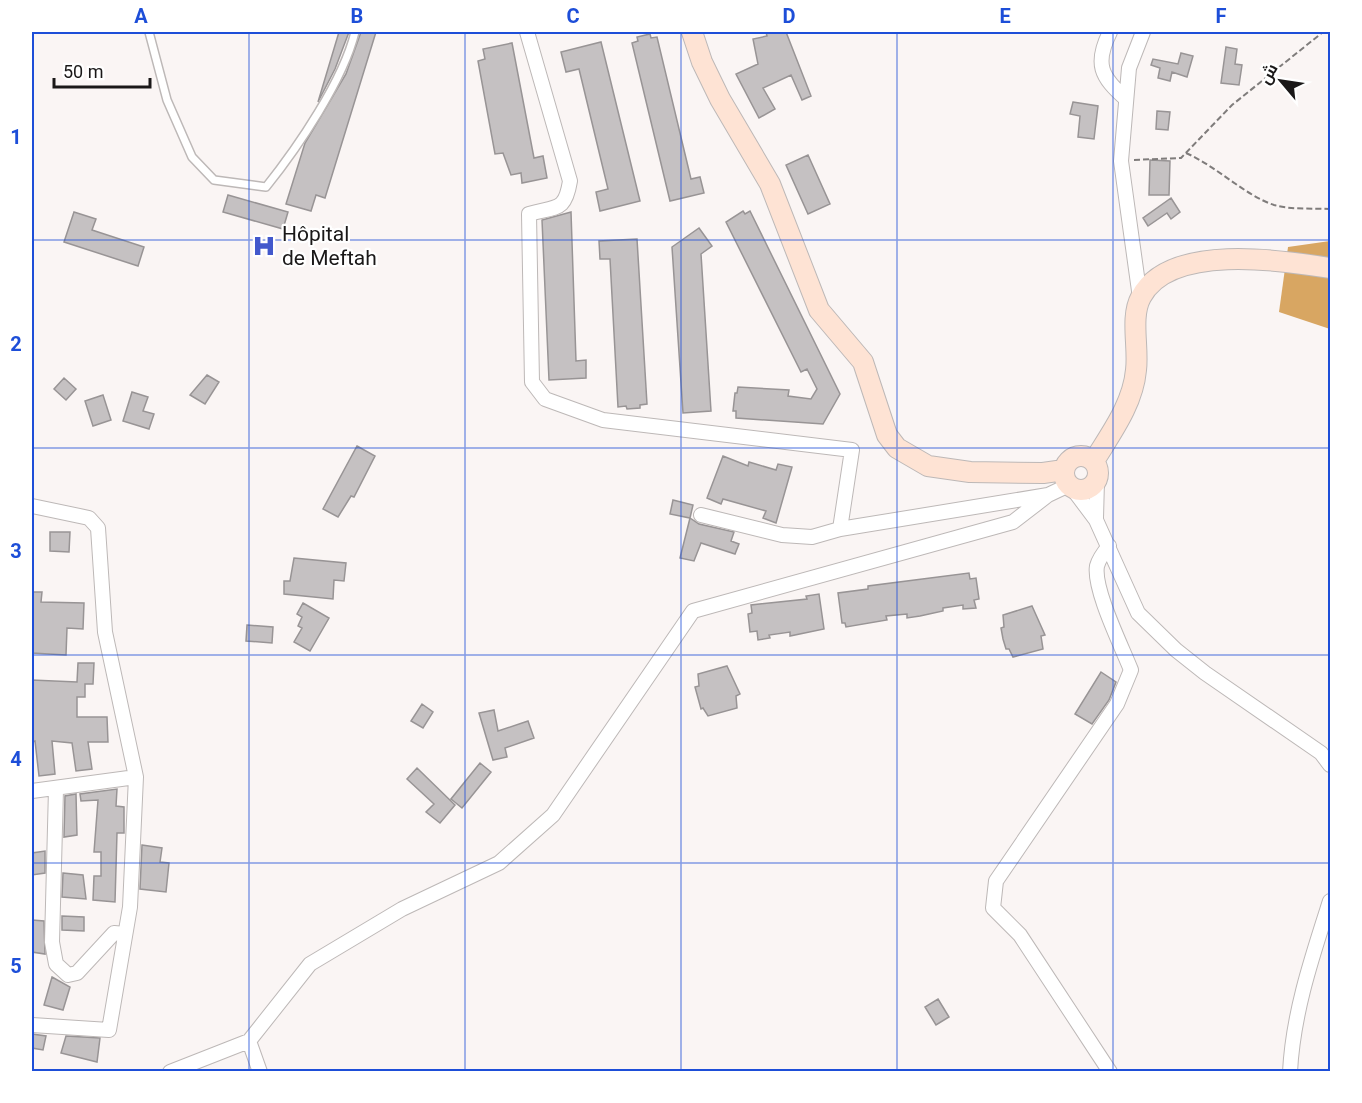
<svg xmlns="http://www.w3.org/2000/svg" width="1362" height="1103" font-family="Roboto,Cairo,sans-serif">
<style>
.forest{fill:#d8a662}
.building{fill:#c5c1c2;stroke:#989495;stroke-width:1.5}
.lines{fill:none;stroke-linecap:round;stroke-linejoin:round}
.service-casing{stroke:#bdb8b7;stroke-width:10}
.minor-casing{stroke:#bdb8b7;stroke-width:16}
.secondary-casing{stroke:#bdb8b7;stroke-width:22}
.path{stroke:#7f7c7b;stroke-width:2;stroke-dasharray:6 3;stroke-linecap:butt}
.service{stroke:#fff;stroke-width:7}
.minor{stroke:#fff;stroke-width:14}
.secondary{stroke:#fee3d4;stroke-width:20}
.grid{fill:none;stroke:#1d4ed8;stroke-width:1.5;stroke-opacity:0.55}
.labels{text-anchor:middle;stroke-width:4.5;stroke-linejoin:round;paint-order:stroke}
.poi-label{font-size:21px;fill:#1a1818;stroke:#fff;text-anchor:start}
.neatline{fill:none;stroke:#1d4ed8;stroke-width:2}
.grid-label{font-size:20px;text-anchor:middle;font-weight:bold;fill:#1d4ed8}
</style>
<rect width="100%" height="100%" fill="#faf5f4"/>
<path class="forest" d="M 1330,241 L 1330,329 L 1279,312 L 1288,247 Z"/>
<path class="building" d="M 339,32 L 349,32 L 335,69 L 318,102 Z
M 361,32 L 376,32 L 325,198 L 316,195 L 311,211 L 286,204 L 305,143 L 346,74 Z
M 766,32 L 786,32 L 811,96 L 802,100 L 791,75 L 763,88 L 775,109 L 759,118 L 736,74 L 758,64 L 753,39 L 767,36 Z
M 650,34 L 651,38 L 657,37 L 691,179 L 700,177 L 704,193 L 670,201 L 632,43 L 638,41 L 637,37 Z
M 601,42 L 640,201 L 600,211 L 596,192 L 608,189 L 579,69 L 566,72 L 561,52 Z
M 512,43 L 534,158 L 543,156 L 547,178 L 522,183 L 521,173 L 511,175 L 503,153 L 495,154 L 478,61 L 485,59 L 483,49 Z
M 1226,47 L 1237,49 L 1235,64 L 1242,65 L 1239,85 L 1221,83 Z
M 1181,53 L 1193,56 L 1187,77 L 1172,72 L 1170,81 L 1158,78 L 1160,68 L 1151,65 L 1153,59 L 1178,64 Z
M 1073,102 L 1098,106 L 1094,139 L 1078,137 L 1080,116 L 1070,114 Z
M 1157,111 L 1170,112 L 1168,130 L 1156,129 Z
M 808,155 L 830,204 L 808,214 L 786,165 Z
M 1150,160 L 1170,161 L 1169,195 L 1149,195 Z
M 228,195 L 288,212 L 283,229 L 223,212 Z
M 1171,198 L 1180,212 L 1171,219 L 1167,213 L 1148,226 L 1143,218 Z
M 743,211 L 745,214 L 750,211 L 840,394 L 823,424 L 736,418 L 736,411 L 733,411 L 735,393 L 737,393 L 738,387 L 789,390 L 788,396 L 811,399 L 817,389 L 807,369 L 801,372 L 726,222 Z
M 74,212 L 96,219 L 92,230 L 144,247 L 138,266 L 64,242 Z
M 571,212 L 576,361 L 586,360 L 586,378 L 549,380 L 542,220 Z
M 699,228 L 712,246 L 701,254 L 711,411 L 683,413 L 672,247 Z
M 637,239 L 647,404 L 640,405 L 640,408 L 627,409 L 626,406 L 618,407 L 610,259 L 600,259 L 599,241 Z
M 207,375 L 219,382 L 205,404 L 190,395 Z
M 64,378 L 76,389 L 66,400 L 54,389 Z
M 132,392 L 148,397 L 143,411 L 154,414 L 149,429 L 123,421 Z
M 103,395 L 111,420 L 93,426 L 85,401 Z
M 357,446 L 375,456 L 354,497 L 351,496 L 338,517 L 323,509 Z
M 723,456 L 748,466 L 749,462 L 776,470 L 778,464 L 792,467 L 776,523 L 763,518 L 766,511 L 723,499 L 721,504 L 707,498 Z
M 673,500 L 693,505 L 690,518 L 670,514 Z
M 690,518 L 699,524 L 734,532 L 731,541 L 739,544 L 735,554 L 701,543 L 694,561 L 680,558 Z
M 50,532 L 70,532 L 69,552 L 50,551 Z
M 294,558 L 346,563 L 344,581 L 334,580 L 333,599 L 284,594 L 284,581 L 290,581 Z
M 969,573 L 970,579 L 976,578 L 979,599 L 974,600 L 976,608 L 963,609 L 963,605 L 943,608 L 943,611 L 920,616 L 907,618 L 907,614 L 886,616 L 887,620 L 846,627 L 845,623 L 842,623 L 838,593 L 868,589 L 868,586 Z
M 32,592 L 42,592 L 41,602 L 84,603 L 83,629 L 67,628 L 66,655 L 32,653 Z
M 819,594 L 824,629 L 790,636 L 790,632 L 769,635 L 770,638 L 758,640 L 757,631 L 750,632 L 748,614 L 752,613 L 751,605 L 807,599 L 806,596 Z
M 303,603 L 329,618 L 310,651 L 294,642 L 302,628 L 298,626 L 302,617 L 297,614 Z
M 1032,606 L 1045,635 L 1041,636 L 1043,649 L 1013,657 L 1009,649 L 1006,649 L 1003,639 L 1001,628 L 1004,627 L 1003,615 Z
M 247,625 L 273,627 L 272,643 L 246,641 Z
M 78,663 L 94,663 L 93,684 L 85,684 L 85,697 L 77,697 L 77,717 L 107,717 L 108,742 L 88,742 L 92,769 L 76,771 L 72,743 L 52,741 L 55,774 L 39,776 L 35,741 L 32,742 L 32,680 L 77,682 Z
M 727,666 L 740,694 L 736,696 L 737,708 L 708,716 L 703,708 L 701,709 L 695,687 L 699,686 L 698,674 Z
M 1101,672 L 1116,682 L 1109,700 L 1092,724 L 1075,714 Z
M 422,704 L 433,712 L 423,728 L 411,721 Z
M 494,710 L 498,731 L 528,721 L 534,738 L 505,748 L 507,757 L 493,760 L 479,713 Z
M 480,763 L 491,772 L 462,808 L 451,799 Z
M 417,768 L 455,805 L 440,823 L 426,812 L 434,804 L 407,779 Z
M 117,789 L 116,806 L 124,807 L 124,833 L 117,833 L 115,902 L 93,900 L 94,876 L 101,876 L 101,852 L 94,852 L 98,800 L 81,801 L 80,794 Z
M 76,794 L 77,835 L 64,837 L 65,796 Z
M 142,845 L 162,848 L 160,862 L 169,863 L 166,892 L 140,889 Z
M 45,851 L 45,873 L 32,875 L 32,853 Z
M 63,873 L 83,875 L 86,899 L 62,897 Z
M 62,916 L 84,917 L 84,931 L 62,930 Z
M 32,920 L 44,921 L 45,954 L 32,952 Z
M 52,977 L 70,987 L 63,1010 L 44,1005 Z
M 938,999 L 949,1017 L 936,1025 L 925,1007 Z
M 32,1034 L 46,1036 L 43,1050 L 32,1048 Z
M 66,1036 L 100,1038 L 97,1062 L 61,1053 Z"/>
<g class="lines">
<g class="service-casing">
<path id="service" d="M 149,32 L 167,100 L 192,157 L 214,180 L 266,187 C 298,147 343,81 355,32"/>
</g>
<g class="minor-casing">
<path id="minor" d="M 527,32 L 570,181 C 565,212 557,206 529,214 L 532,382 L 545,399 L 603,420 L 852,450 L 840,529 L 1048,495 L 1069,485
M 1110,32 C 1094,64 1101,77 1126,99
M 1140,298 L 1121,161 L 1129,68 L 1143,32
M 1072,488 L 1096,520 L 1138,613 L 1176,650 L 1205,673 L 1321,753 L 1330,765
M 32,506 L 89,518 L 98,528 L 105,632 L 136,777 L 130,907 L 109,1030 L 32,1025
M 701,515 L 782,535 L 812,537 L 840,529
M 1096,518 L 1097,481
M 1109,546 C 1104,552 1099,558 1097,566 C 1093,589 1122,647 1131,670 L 1117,704 L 996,881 L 993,908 L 1020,935 L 1110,1072
M 56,789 L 52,942 L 56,964 L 68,975 L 77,973 L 114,933 L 125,934
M 32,791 L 136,777
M 170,1072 L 249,1041
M 260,1072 L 249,1041 L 310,964 L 402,909 L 499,863 L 553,815 L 693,611 L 1013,522 L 1048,495
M 1290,1072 C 1293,1013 1312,957 1330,901"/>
</g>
<g class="secondary-casing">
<path id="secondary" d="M 692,32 L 702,62 L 720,99 L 770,184 L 819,310 L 863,362 L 887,435 L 897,448 L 928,466 L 970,472 L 1043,473 L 1064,470
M1064 473a17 17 0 1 1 34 0a17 17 0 1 1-34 0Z
M 1094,461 C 1111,433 1133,404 1136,370 C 1139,348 1130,317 1141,297 C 1169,243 1281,260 1330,268"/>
</g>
<path class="path" d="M 1186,153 C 1216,166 1246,196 1274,205 C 1291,210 1313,208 1330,209
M 1134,160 L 1181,158 L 1232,105 L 1323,32"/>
<use href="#service" class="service"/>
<use href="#minor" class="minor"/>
<use href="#secondary" class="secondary"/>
</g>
<path class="grid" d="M 249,32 L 249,1072M 465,32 L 465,1072M 681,32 L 681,1072M 897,32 L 897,1072M 1113,32 L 1113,1072M 32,240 L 1330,240M 32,448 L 1330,448M 32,655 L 1330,655M 32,863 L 1330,863"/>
<defs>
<g id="hospital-bare" transform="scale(1.8)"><path d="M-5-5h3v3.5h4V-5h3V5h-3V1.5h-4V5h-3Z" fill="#4258cc" stroke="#fff" stroke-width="2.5" paint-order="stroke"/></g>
</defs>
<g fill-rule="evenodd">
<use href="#hospital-bare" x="264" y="246"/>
</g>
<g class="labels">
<g class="poi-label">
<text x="282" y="241">Hôpital<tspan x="282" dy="24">de Meftah</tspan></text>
</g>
</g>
<rect width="1362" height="1103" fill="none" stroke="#ffffff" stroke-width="66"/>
<g transform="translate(1281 81) rotate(299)" stroke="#ffffff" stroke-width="4.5" paint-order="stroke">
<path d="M0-4.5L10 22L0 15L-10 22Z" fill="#1a1818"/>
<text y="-9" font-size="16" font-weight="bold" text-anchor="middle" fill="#1a1818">ش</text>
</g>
<path d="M54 78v9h96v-9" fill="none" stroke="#1a1818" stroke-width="3"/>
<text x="63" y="78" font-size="18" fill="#1a1818" stroke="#ffffff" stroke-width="4.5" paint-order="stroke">50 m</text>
<rect x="33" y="33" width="1296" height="1037" class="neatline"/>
<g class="grid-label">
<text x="141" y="23">A</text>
<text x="357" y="23">B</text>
<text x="573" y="23">C</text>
<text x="789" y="23">D</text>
<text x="1005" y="23">E</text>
<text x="1221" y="23">F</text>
<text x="16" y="144">1</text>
<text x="16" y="351">2</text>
<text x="16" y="558">3</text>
<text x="16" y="766">4</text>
<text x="16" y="973">5</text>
</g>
</svg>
